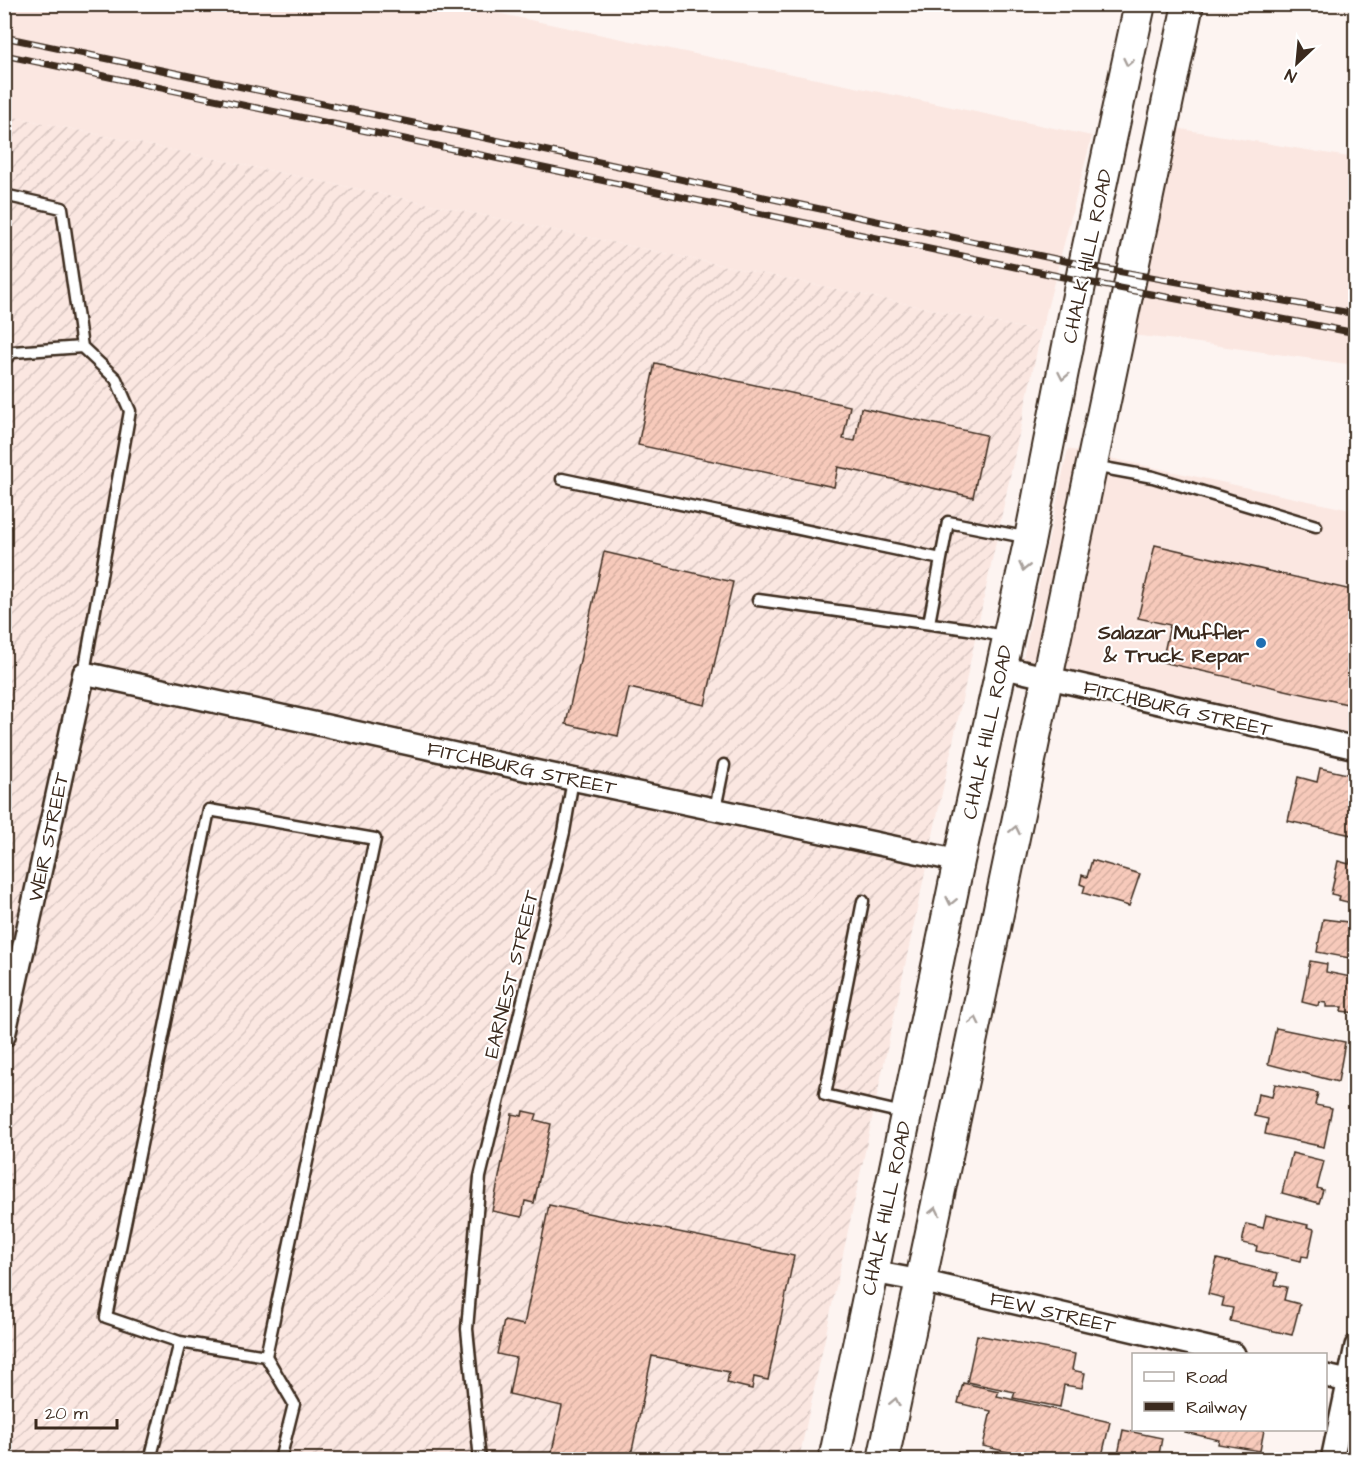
<svg xmlns="http://www.w3.org/2000/svg" width="1360" height="1464" font-family="'Architects Daughter',sans-serif">
<style>
.built{fill:#fbe7e1}
.industrial{fill:url(#industrial-furrows)}
.building{fill:url(#building-hatch);stroke:#3b2a1e;stroke-width:1.5}
.lines{fill:none;stroke-linecap:round;stroke-linejoin:round}
.lane-casing{stroke:#3b2a1e;stroke-width:15}
.street-casing{stroke:#3b2a1e;stroke-width:26}
.secondary-casing{stroke:#3b2a1e;stroke-width:34}
.lane{stroke:#fff;stroke-width:10}
.street{stroke:#fff;stroke-width:21}
.secondary{stroke:#fff;stroke-width:30}
.rail-casing{stroke:#3b2a1e;stroke-width:7}
.rail{stroke:#fff;stroke-width:4.5;stroke-dasharray:14;stroke-linecap:butt}
.oneway{stroke:#a79f9a}
.poi-dot{fill:#1f6fb2;stroke:#fff;stroke-width:2}
.labels{text-anchor:middle;stroke-width:4.5;stroke-linejoin:round;paint-order:stroke}
.street-label{font-size:20px;fill:#3b2a1e;stroke:#fff}
.poi-label{font-size:20px;font-weight:bold;fill:#3b2a1e;stroke:#fff;text-anchor:end}
</style>
<defs>
<pattern id="industrial-furrows" width="10" height="10" patternUnits="userSpaceOnUse" patternTransform="scale(1.5)"><rect width="10" height="10" fill="#fbe7e1"/><path d="M-1 1l2-2M0 10L10 0M9 11l2-2" fill="none" stroke="#d8c6c1"/></pattern>
<pattern id="building-hatch" width="6" height="6" patternUnits="userSpaceOnUse" patternTransform="scale(1.5)"><rect width="6" height="6" fill="#f7cabb"/><path d="M-1 1l2-2M0 6l6-6M5 7l2-2" fill="none" stroke="#d5aea0"/></pattern>
</defs>
<rect width="100%" height="100%" fill="#fdf4f1"/>
<filter id="ink" filterUnits="userSpaceOnUse"><feTurbulence type="fractalNoise" baseFrequency=".0167" numOctaves="2"/><feDisplacementMap in="SourceGraphic" scale="12" xChannelSelector="R" yChannelSelector="G"/><feConvolveMatrix kernelMatrix="1 2 1 2 8 2 1 2 1" color-interpolation-filters="sRGB"/></filter>
<g filter="url(#ink)">
<path class="built" d="M 458,5 L 1092,136 L 1041,332 L 5,115 L 5,5 Z
M 1163,126 L 1355,158 L 1355,365 L 1177,340 L 1112,333 Z
M 1068,449 L 1355,511 L 1355,735 L 1022,664 Z"/>
<path class="industrial" d="M 5,115 L 1041,332 L 799,1459 L 5,1460 Z"/>
<path class="building" d="M 655,363 L 850,406 L 843,439 L 855,441 L 861,408 L 986,435 L 973,497 L 838,467 L 834,487 L 638,445 Z
M 1155,545 L 1356,591 L 1356,706 L 1162,662 L 1170,625 L 1138,618 Z
M 604,552 L 733,582 L 705,705 L 629,688 L 618,736 L 566,724 Z
M 1320,768 L 1356,776 L 1356,836 L 1288,821 L 1298,777 L 1317,782 Z
M 1350,859 L 1356,860 L 1356,904 L 1339,900 L 1340,896 L 1331,894 L 1338,861 L 1349,864 Z
M 1092,860 L 1140,874 L 1129,906 L 1083,893 L 1085,886 L 1080,884 L 1082,875 L 1087,877 Z
M 1323,919 L 1356,923 L 1356,961 L 1349,961 L 1350,958 L 1317,952 Z
M 1310,961 L 1327,964 L 1326,972 L 1356,978 L 1356,1013 L 1341,1011 L 1342,1007 L 1326,1007 L 1326,1003 L 1319,1002 L 1318,1006 L 1302,1002 Z
M 1276,1028 L 1345,1042 L 1338,1082 L 1268,1064 Z
M 1275,1084 L 1318,1093 L 1315,1105 L 1332,1108 L 1324,1147 L 1265,1134 L 1268,1119 L 1254,1116 L 1258,1094 L 1272,1097 Z
M 523,1111 L 537,1114 L 535,1120 L 551,1124 L 534,1203 L 525,1201 L 522,1217 L 492,1211 L 512,1114 L 522,1116 Z
M 1292,1153 L 1324,1161 L 1317,1188 L 1323,1190 L 1319,1203 L 1282,1193 Z
M 549,1205 L 794,1256 L 768,1380 L 754,1377 L 752,1389 L 727,1383 L 729,1372 L 652,1356 L 630,1460 L 550,1460 L 562,1406 L 509,1394 L 516,1358 L 497,1354 L 504,1321 L 524,1325 Z
M 1266,1215 L 1308,1225 L 1307,1227 L 1314,1229 L 1308,1257 L 1302,1256 L 1301,1261 L 1256,1251 L 1257,1246 L 1242,1243 L 1246,1224 L 1263,1228 Z
M 1217,1259 L 1278,1273 L 1275,1285 L 1287,1287 L 1284,1300 L 1300,1304 L 1292,1335 L 1230,1321 L 1233,1308 L 1222,1306 L 1224,1298 L 1208,1294 Z
M 977,1335 L 1075,1354 L 1072,1370 L 1085,1373 L 1082,1388 L 1064,1385 L 1060,1407 L 1013,1398 L 1015,1392 L 967,1382 Z
M 963,1383 L 999,1391 L 997,1396 L 1110,1422 L 1101,1460 L 1040,1460 L 983,1446 L 991,1411 L 958,1403 Z
M 1123,1430 L 1162,1438 L 1158,1460 L 1117,1460 Z
M 1186,1430 L 1264,1430 L 1260,1451 L 1218,1444 L 1219,1440 L 1185,1432 Z"/>
<g class="lines">
<g class="lane-casing">
<path id="lane" d="M 4,195 L 62,208 L 82,347 L 116,379 L 130,411 L 84,673
M 4,360 L 13,352 L 82,347
M 1093,466 L 1153,477 L 1316,526
M 562,479 L 941,559
M 758,600 L 968,629 L 1007,637
M 929,623 L 948,522 L 1029,538
M 715,809 L 724,765
M 209,810 L 375,839 L 266,1356 L 180,1342 L 106,1317 Z
M 863,901 L 825,1095 L 903,1113
M 266,1356 L 294,1404 L 280,1460
M 150,1460 L 180,1342
M 480,1460 L 467,1329 L 480,1177 L 564,832 L 573,779"/>
</g>
<g class="street-casing">
<path id="street" d="M 1001,667 L 1356,748
M 4,1036 L 84,673 L 515,767 L 959,861
M 873,1272 L 921,1281 L 1234,1354
M 1326,1376 L 1356,1383
M 1332,1460 L 1356,1346"/>
</g>
<g class="secondary-casing">
<path id="secondary" d="M 834,1460 L 959,861 L 1030,538 L 1084,265 L 1140,4
M 883,1460 C 986,975 1086,490 1188,4"/>
</g>
<use href="#lane" class="lane"/>
<use href="#street" class="street"/>
<use href="#secondary" class="secondary"/>
<g class="rail-casing">
<path id="rail" d="M 4,37 L 538,149 L 1084,265 L 1356,314
M 4,55 L 1082,281 L 1356,333"/>
</g>
<use href="#rail" class="rail"/>
</g>
<defs><path id="oneway-chevron" d="M-2-3.5L2.5 0L-2 3.5" fill="none" stroke-width="1.6" stroke-linecap="round" stroke-linejoin="round" transform="scale(1.5)"/></defs>
<g class="oneway">
<use href="#oneway-chevron" transform="translate(1128 62) rotate(102)"/>
<use href="#oneway-chevron" transform="translate(1063 376) rotate(101)"/>
<use href="#oneway-chevron" transform="translate(1024 567) rotate(103)"/>
<use href="#oneway-chevron" transform="translate(1015 830) rotate(-78)"/>
<use href="#oneway-chevron" transform="translate(951 901) rotate(102)"/>
<use href="#oneway-chevron" transform="translate(975 1021) rotate(-78)"/>
<use href="#oneway-chevron" transform="translate(935 1211) rotate(-78)"/>
<use href="#oneway-chevron" transform="translate(895 1402) rotate(-78)"/>
</g>
</g>
<circle class="poi-dot" cx="1261" cy="643" r="6"/>
<g class="labels">
<g class="street-label">
<text transform="translate(1087 256) rotate(-78)" y="7">CHALK HILL ROAD</text>
<text transform="translate(1178 708) rotate(13)" y="7">FITCHBURG STREET</text>
<text transform="translate(987 732) rotate(-78)" y="7">CHALK HILL ROAD</text>
<text transform="translate(522 768) rotate(12)" y="7">FITCHBURG STREET</text>
<text transform="translate(48 837) rotate(-78)" y="7">WEIR STREET</text>
<text transform="translate(511 974) rotate(-76)" y="7">EARNEST STREET</text>
<text transform="translate(886 1208) rotate(-78)" y="7">CHALK HILL ROAD</text>
<text transform="translate(1053 1312) rotate(13)" y="7">FEW STREET</text>
</g>
<g class="poi-label">
<text x="1249" y="639">Salazar Muffler<tspan x="1249" dy="23">&amp; Truck Repar</tspan></text>
</g>
</g>
<rect width="1360" height="1464" fill="none" stroke="#fff" stroke-width="24"/>
<rect x="12" y="12" width="1336" height="1440" fill="none" stroke="#3b2a1e" stroke-width="2" filter="url(#ink)"/>
<rect x="1132" y="1353" width="195" height="78" fill="#ffffff" stroke="#b1aaa5" stroke-width="1.5"/>
<rect x="1144" y="1372" width="30" height="9" fill="#ffffff" stroke="#b1aaa5" stroke-width="1.5"/>
<text x="1186" y="1383" font-size="18" fill="#3b2a1e">Road</text>
<rect x="1144" y="1402" width="30" height="9" fill="#3b2a1e" stroke="#b1aaa5" stroke-width="1.5"/>
<text x="1186" y="1413" font-size="18" fill="#3b2a1e">Railway</text>
<g transform="translate(1297 63) rotate(206)" stroke="#ffffff" stroke-width="4.5" paint-order="stroke">
<path d="M0-4.5L10 22L0 15L-10 22Z" fill="#3b2a1e"/>
<text y="-9" font-size="16" font-weight="bold" text-anchor="middle" fill="#3b2a1e">N</text>
</g>
<path d="M36 1419v9h81v-9" fill="none" stroke="#3b2a1e" stroke-width="3"/>
<text x="45" y="1419" font-size="18" fill="#3b2a1e" stroke="#ffffff" stroke-width="4.5" paint-order="stroke">20 m</text>
</svg>
